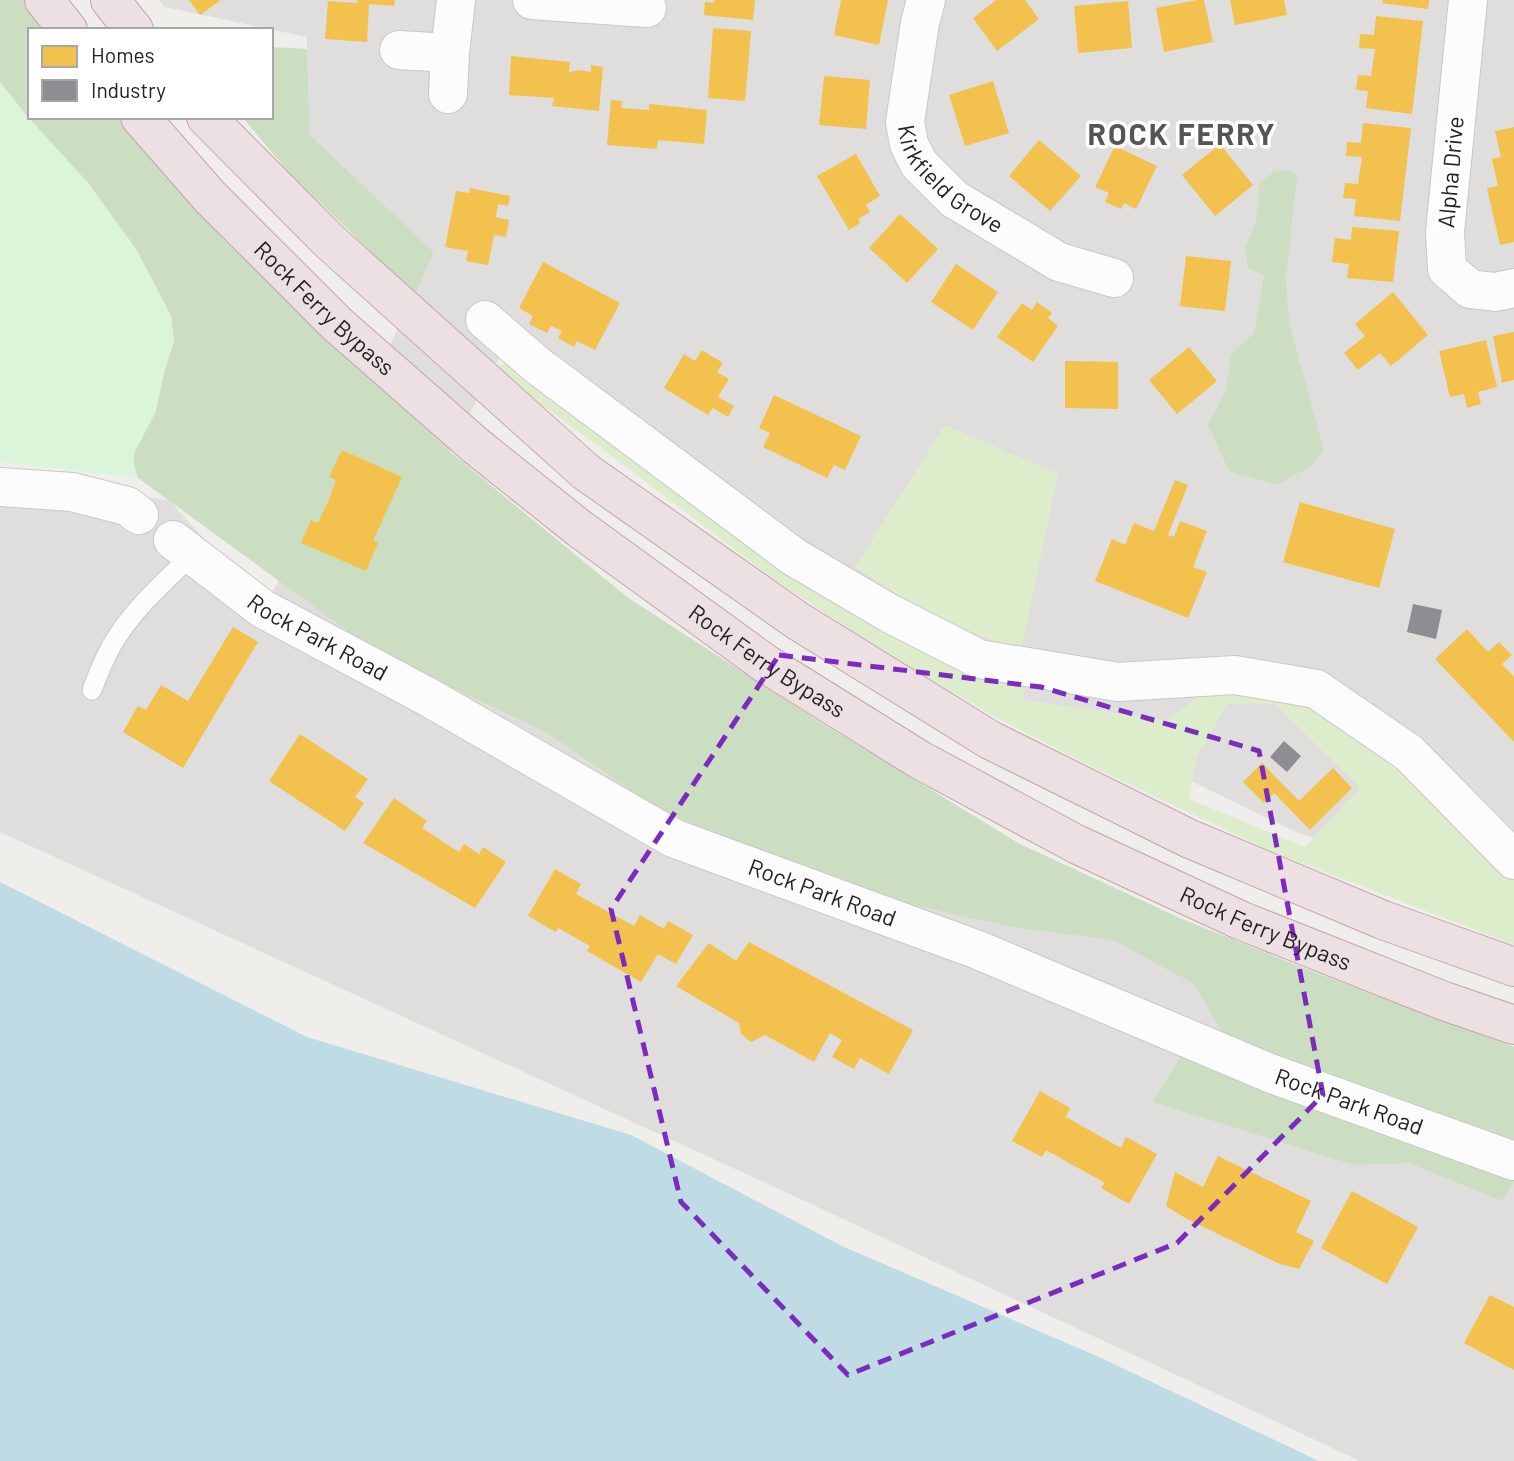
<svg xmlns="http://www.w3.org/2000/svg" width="1514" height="1461" font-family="Barlow,sans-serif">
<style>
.residential{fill:#dfdedc}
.grass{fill:#ddeccb;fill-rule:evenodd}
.forest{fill:#cbdec1}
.park{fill:#daf5da}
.water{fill:#bfdbe3}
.homes{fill:#f2c14e}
.industry{fill:#8d8d92}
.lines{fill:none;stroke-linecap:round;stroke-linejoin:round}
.lane-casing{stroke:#c9c8c7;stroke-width:21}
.street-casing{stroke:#c9c8c7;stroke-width:40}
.highway-casing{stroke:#c5a2ac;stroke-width:40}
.lane{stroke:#fdfcfc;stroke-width:19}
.street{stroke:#fdfcfc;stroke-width:38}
.highway{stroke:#ece0e2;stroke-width:38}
.marked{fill:none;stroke:#7b2cbf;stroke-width:5;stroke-dasharray:14 9;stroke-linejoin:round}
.labels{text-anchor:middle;stroke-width:7;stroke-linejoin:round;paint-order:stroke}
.street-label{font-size:23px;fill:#222;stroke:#fff}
.district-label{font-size:30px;font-weight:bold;letter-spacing:2px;fill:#555;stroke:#fff}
</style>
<rect width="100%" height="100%" fill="#f0eeeb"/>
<path class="residential" d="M 159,0 L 1514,0 L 1514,899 L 1298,833 L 958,668 L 512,333 L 385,575 L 1514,1101 L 1514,1461 L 1360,1461 L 779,1189 L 0,832 L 0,481 L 169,500 L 216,552 L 273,592 L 434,252 L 310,135 L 307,49 L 307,37 L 165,7 Z"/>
<path class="grass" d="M 509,361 L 974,674 L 1025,687 L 1023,700 L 1168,720 L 1200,695 L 1239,690 L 1303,698 L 1360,740 L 1420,786 L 1447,817 L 1514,881 L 1514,945 L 1268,850 L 1093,767 L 1003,721 L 902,665 L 764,572 L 625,466 L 493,369 ZM 1227,704 L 1275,704 L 1360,788 L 1305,847 L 1189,799 L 1197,757 Z
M 945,425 L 1058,474 L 1022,646 L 994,641 L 927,616 L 855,567 Z"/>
<path class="forest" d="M 0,0 L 28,0 L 52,30 L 30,30 L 30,117 L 124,117 L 224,240 L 448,450 L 627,597 L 820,722 L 1020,844 L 1180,918 L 1306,969 L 1514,1047 L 1514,1181 L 1502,1201 L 1409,1163 L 1354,1165 L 1153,1102 L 1189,1043 L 1227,1041 L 1194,984 L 1113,940 L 1026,929 L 966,917 L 814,882 L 651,804 L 546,732 L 436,680 L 349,632 L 138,478 L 134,466 L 134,453 L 156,411 L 164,372 L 174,341 L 171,316 L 136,249 L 88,183 L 26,115 L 0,82 Z
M 271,47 L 307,49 L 310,135 L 434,252 L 415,294 L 291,175 L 242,117 L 271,117 Z
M 1291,170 L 1297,177 L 1286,278 L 1289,323 L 1324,450 L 1312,466 L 1276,485 L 1229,471 L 1208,425 L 1226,391 L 1231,354 L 1254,333 L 1264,275 L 1248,268 L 1245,248 L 1256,220 L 1260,183 L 1275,171 Z"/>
<path class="park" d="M 0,82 L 26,115 L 88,183 L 136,249 L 171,316 L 174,341 L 164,372 L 156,411 L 134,453 L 134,466 L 138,478 L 0,462 Z"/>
<path class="water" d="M 0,882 L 307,1037 L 631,1135 L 842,1246 L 1099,1357 L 1319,1461 L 0,1461 Z"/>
<path class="homes" d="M 189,0 L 221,0 L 200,15 Z
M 357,0 L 395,0 L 394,6 L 369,4 L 367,42 L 325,39 L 328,1 L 357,3 Z
M 714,0 L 755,0 L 753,20 L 704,15 L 705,2 L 714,3 Z
M 841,0 L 888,0 L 879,45 L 834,35 Z
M 996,0 L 1025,0 L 1039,19 L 997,51 L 973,18 Z
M 1197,0 L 1204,0 L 1213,42 L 1164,52 L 1156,8 Z
M 1230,0 L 1284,0 L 1287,15 L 1235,25 Z
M 1383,0 L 1429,0 L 1428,9 L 1382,3 Z
M 1128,1 L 1132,48 L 1078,53 L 1074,6 Z
M 1376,16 L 1423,21 L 1412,114 L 1366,108 L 1368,91 L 1356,90 L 1358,75 L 1371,76 L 1375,49 L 1359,48 L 1360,34 L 1374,35 Z
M 713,28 L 751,31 L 745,101 L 708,98 Z
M 511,56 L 570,62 L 569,72 L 579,70 L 591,72 L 591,65 L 603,67 L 599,111 L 552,106 L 554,98 L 509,95 Z
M 824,76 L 870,80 L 866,129 L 819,125 Z
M 993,81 L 1009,133 L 965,146 L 949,95 Z
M 611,100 L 622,101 L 621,108 L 649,110 L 649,104 L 707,110 L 704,144 L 658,140 L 657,149 L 607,145 Z
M 1363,123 L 1411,128 L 1400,221 L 1354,216 L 1356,199 L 1343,198 L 1345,183 L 1358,184 L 1362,157 L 1346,156 L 1347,142 L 1361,143 Z
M 1514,127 L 1514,242 L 1500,245 L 1487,188 L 1498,186 L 1492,159 L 1501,157 L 1495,131 Z
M 1039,140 L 1081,176 L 1050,211 L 1009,176 Z
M 1220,144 L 1253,185 L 1215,216 L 1182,175 Z
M 1115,146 L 1157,166 L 1136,209 L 1124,203 L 1121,209 L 1105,202 L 1109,193 L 1095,187 Z
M 856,154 L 880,196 L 866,205 L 870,212 L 858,219 L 860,223 L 849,230 L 817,176 Z
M 470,188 L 510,196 L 508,206 L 498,204 L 496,217 L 509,220 L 506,237 L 494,235 L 488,265 L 466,261 L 468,251 L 445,247 L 456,191 L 469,193 Z
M 900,214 L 938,249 L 907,283 L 869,248 Z
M 1352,227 L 1399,231 L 1393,282 L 1347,278 L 1349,264 L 1332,262 L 1335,238 L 1351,240 Z
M 1186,256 L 1231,261 L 1225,311 L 1180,306 Z
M 543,262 L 620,303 L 595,350 L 577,341 L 574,347 L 558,338 L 562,331 L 551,326 L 547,333 L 529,324 L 533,316 L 519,308 Z
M 956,264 L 998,292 L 973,330 L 931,302 Z
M 1393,292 L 1428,335 L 1391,366 L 1380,353 L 1358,370 L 1344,353 L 1365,336 L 1355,324 Z
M 1037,302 L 1052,313 L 1048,318 L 1058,326 L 1033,362 L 997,337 L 1022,303 L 1032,310 Z
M 1514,332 L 1514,380 L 1502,383 L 1493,336 Z
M 1486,340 L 1497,387 L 1478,392 L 1481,404 L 1467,408 L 1464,394 L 1450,397 L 1439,351 Z
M 1189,347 L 1217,381 L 1177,414 L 1149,380 Z
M 702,350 L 723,363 L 717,372 L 729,379 L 718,397 L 734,406 L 728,417 L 713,408 L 708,415 L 664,388 L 684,354 L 695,361 Z
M 1065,361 L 1118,362 L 1118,409 L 1065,408 Z
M 774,395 L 861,436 L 845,470 L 834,465 L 827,478 L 763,447 L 770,433 L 759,428 Z
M 342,450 L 402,477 L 373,541 L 378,543 L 366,571 L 301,543 L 311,520 L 318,523 L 328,502 L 336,480 L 329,477 Z
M 1175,480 L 1188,485 L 1168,535 L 1174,537 L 1180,521 L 1207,531 L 1193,567 L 1207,572 L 1188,618 L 1095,581 L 1112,539 L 1125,545 L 1134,523 L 1154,531 Z
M 1300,502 L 1395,529 L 1379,588 L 1283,562 Z
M 233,627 L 258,642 L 183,768 L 123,732 L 138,706 L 146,710 L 161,685 L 188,701 Z
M 1467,629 L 1488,652 L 1499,642 L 1512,655 L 1502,664 L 1514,677 L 1514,742 L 1435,659 Z
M 300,734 L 368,779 L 355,797 L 364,803 L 345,831 L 269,781 Z
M 1262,763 L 1299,801 L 1333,768 L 1352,788 L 1310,830 L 1274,793 L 1264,803 L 1243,782 Z
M 394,798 L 427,821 L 422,828 L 459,852 L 464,844 L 479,854 L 483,847 L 506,862 L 475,908 L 363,843 Z
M 555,869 L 581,884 L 576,894 L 634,926 L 640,915 L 664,929 L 668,921 L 693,935 L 676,964 L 658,954 L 641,982 L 587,951 L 590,946 L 558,928 L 556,932 L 528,916 Z
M 749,942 L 913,1030 L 889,1074 L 860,1058 L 854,1069 L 832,1057 L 842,1040 L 830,1033 L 814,1062 L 765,1035 L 751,1042 L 741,1034 L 739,1023 L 676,986 L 709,943 L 736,961 Z
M 1040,1091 L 1070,1108 L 1066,1117 L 1121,1148 L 1126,1137 L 1157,1154 L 1129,1204 L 1101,1188 L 1105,1183 L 1046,1150 L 1042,1157 L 1012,1141 Z
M 1218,1156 L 1311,1201 L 1296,1232 L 1314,1241 L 1299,1269 L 1280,1264 L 1187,1219 L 1166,1206 L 1175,1172 L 1203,1187 Z
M 1352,1191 L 1418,1227 L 1387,1284 L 1321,1248 Z
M 1490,1295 L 1514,1307 L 1514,1370 L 1464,1343 Z"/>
<path class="industry" d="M 1413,604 L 1442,610 L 1436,639 L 1407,632 Z
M 1284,741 L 1301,756 L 1287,772 L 1270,757 Z"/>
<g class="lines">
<g class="lane-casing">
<path id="lane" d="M 92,690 C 98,674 104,659 112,645 C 132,610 164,582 192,555"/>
</g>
<g class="street-casing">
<g id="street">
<path d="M 532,0 L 647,8"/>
<path id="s1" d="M 926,0 L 920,23 L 905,122 L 909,144 L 919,164 L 954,199 L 1059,262 L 1114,278"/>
<path d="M 1468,0 L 1445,232 L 1447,269 L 1470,289 L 1495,292 L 1514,288"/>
<path d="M 399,50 L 450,53 L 448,94"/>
<path d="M 450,53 L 456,0"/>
<path d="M 485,320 L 537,365 L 794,557 L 889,613 L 979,659 L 1118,682 L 1235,675 L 1316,689 L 1409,753 L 1514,860"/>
<path d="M 0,487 L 72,492 L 127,506 L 139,515"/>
<path id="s2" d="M 173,540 L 263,609 L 428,697 L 673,838 L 978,950 L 1272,1074 L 1514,1161"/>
</g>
</g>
<g class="highway-casing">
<g id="highway">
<path d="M 44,0 L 68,30"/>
<path d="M 110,0 L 134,30"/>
<path id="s3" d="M 140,117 L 210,197 L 336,323 L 476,446 L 580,529 L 766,664 L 920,760 L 1076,844 L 1242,921 L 1444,1001 L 1514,1025"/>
<path d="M 206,117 L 328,240 L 586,472 L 798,621 L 990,740 L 1190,839 L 1383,920 L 1514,967"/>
</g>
</g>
<use href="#lane" class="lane"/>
<use href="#street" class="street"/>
<use href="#highway" class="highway"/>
</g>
<path class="marked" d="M 779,655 L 1041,687 L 1259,751 L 1323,1095 L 1177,1243 L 848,1375 L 681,1202 L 611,909 Z"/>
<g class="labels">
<g class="street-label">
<text transform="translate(1451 172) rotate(-85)" y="8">Alpha Drive</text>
<text dy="8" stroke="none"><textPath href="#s1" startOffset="200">Kirkfield Grove</textPath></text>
<text dy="8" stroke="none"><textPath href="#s3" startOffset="266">Rock Ferry Bypass</textPath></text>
<text dy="8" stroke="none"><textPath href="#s2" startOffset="175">Rock Park Road</textPath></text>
<text dy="8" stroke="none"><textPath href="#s3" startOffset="833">Rock Ferry Bypass</textPath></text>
<text dy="8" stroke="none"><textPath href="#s2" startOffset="742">Rock Park Road</textPath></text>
<text dy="8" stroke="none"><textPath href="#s3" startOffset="1400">Rock Ferry Bypass</textPath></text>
<text dy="8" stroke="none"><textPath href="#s2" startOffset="1309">Rock Park Road</textPath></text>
</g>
<g class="district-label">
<text x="1182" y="145">ROCK FERRY</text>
</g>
</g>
<rect x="28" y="28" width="245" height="91" fill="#ffffff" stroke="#a7a7a7" stroke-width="2"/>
<rect x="42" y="46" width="35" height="21" fill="#f2c14e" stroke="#a7a7a7" stroke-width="2"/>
<text x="91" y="63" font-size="21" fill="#222222">Homes</text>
<rect x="42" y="80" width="35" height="21" fill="#8d8d92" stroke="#a7a7a7" stroke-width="2"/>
<text x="91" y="98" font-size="21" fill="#222222">Industry</text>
</svg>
